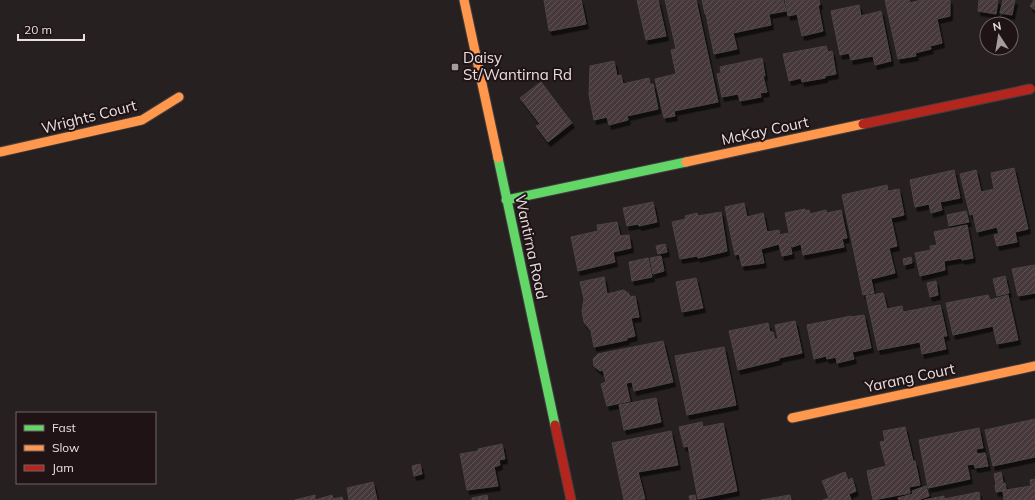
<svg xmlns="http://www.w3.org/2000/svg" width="1035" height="500" font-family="Mulish,sans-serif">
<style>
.building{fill:url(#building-hatch);stroke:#4b4546;filter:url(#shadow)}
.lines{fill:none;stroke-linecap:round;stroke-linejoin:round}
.fast-casing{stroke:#423d3e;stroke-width:11}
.slow-casing{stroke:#423d3e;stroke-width:11}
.jam-casing{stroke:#423d3e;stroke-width:11}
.fast{stroke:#63d668;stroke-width:9}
.slow{stroke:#ff974d;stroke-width:9}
.jam{stroke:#b3261e;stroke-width:9}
.poi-dot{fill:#a49c9d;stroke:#201316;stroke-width:1.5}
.labels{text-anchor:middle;stroke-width:4;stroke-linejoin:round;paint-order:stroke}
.poi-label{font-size:15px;fill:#e8dfe0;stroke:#201316;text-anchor:start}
.street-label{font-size:15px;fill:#e8dfe0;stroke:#201316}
</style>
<defs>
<pattern id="building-hatch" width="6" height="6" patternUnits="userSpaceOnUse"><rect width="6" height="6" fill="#46393a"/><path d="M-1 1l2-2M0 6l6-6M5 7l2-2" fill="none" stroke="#615556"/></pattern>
<filter id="shadow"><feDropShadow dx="2.5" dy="4.5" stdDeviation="0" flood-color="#0009"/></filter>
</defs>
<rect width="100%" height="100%" fill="#262021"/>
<path class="building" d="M 544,0 L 581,0 L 586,24 L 550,31 L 549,30 Z
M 637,0 L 658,0 L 666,36 L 646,40 Z
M 665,0 L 696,0 L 718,102 L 674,111 L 675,116 L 664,118 L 655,79 L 676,74 L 671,50 L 676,49 Z
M 702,0 L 783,0 L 786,11 L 769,14 L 771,25 L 733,33 L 737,49 L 714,54 L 706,14 L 705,14 Z
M 785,0 L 819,0 L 820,5 L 818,5 L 823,31 L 802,36 L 797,14 L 788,16 Z
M 885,0 L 909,0 L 910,3 L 921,0 L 950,0 L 950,16 L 937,19 L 942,43 L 930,46 L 931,49 L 915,53 L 916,56 L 898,59 Z
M 979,0 L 998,0 L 996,14 L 978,11 Z
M 1003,0 L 1015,0 L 1012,15 L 1000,13 Z
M 1034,0 L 1035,0 L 1035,10 L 1030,6 Z
M 859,5 L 861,16 L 881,11 L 891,61 L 875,65 L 873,56 L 851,60 L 849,53 L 840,55 L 831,11 Z
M 826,46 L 828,52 L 832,51 L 836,74 L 825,76 L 825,78 L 802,82 L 801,78 L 789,81 L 783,54 Z
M 762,58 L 765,76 L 763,76 L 767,92 L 760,93 L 761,97 L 740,101 L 738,94 L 722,97 L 717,74 L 721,73 L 720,67 Z
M 614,61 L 617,76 L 621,75 L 623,84 L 649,78 L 650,84 L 653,84 L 658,109 L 627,116 L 628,120 L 609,125 L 607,117 L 594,120 L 589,95 L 590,66 Z
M 541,82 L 572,123 L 548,142 L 536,126 L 540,124 L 520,98 Z
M 1014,168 L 1028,229 L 1015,232 L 1017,242 L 997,246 L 994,235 L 999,234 L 997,227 L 977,232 L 973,214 L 970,215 L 960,174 L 976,170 L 981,192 L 994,189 L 991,173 Z
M 954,170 L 960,198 L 940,202 L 942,210 L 931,213 L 929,204 L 915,207 L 910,180 Z
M 887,185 L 888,191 L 899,189 L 904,215 L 891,218 L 897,246 L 889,248 L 895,273 L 871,279 L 874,293 L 863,295 L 842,195 Z
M 653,202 L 657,222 L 639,226 L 638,224 L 627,226 L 623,208 Z
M 744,203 L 747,217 L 763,213 L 767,232 L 779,230 L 780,235 L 788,233 L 792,254 L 782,256 L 779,244 L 761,249 L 764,263 L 742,266 L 739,254 L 735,255 L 725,207 Z
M 805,209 L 805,211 L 809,210 L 810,214 L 826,210 L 827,213 L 841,210 L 847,238 L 842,239 L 844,247 L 803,255 L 801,244 L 792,247 L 785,213 Z
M 966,211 L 969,222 L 949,226 L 947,215 Z
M 721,212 L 727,251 L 698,258 L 697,256 L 680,259 L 672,222 L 686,219 L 685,216 L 697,213 L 698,216 Z
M 617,222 L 620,236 L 629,235 L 631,248 L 613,252 L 615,262 L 578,271 L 571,237 L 598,231 L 597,225 Z
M 967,225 L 973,258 L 962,260 L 962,258 L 944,261 L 945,270 L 920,276 L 915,253 L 931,250 L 930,246 L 937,245 L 934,232 Z
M 665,244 L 667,252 L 658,254 L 656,246 Z
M 661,256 L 664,271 L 653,274 L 650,258 Z
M 911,257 L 912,263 L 904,265 L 903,259 Z
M 648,258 L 652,277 L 632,281 L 629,262 Z
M 1035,265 L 1035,293 L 1018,296 L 1012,269 Z
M 1005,276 L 1009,293 L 997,296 L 993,279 Z
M 604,277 L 607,294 L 624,290 L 629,294 L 630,297 L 635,296 L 639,317 L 631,318 L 635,336 L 627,338 L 627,340 L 594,347 L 591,331 L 584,322 L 582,311 L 584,299 L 580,282 Z
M 696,278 L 703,308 L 682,312 L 676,282 Z
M 936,281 L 938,295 L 930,297 L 927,283 Z
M 883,293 L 887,309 L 902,306 L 903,312 L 940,305 L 947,336 L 943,336 L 946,349 L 922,354 L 920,342 L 878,350 L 866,296 Z
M 988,295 L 990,300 L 1008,295 L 1018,340 L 997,344 L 993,326 L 953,335 L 946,303 Z
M 864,315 L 871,348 L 852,352 L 854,359 L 837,363 L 836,357 L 827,359 L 826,356 L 814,359 L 807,325 L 851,316 L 851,317 Z
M 795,321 L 802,353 L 779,358 L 779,360 L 738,370 L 729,331 L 768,323 L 770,332 L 773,332 L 775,339 L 778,339 L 775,325 Z
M 663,341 L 673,382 L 634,391 L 632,382 L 626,383 L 630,401 L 607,406 L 601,384 L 606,382 L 603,370 L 600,371 L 594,366 L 593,359 L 598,354 Z
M 724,347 L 736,405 L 687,415 L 675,356 Z
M 656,398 L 661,422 L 624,430 L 619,405 Z
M 1035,419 L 1035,457 L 993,466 L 985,430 Z
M 702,422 L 703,427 L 723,423 L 737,491 L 698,499 L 688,446 L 684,447 L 679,427 Z
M 905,427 L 913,461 L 915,461 L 920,485 L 909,487 L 910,493 L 873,500 L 867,471 L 886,466 L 880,442 L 885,441 L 883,431 Z
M 979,428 L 983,448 L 976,449 L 977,454 L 985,453 L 988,466 L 975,468 L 974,464 L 967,465 L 970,479 L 928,488 L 919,440 Z
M 671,431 L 678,465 L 638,472 L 645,499 L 624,500 L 612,443 Z
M 502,444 L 505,459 L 499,460 L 500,465 L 494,467 L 498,486 L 467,490 L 460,454 L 478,451 L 478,449 Z
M 420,464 L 422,474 L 414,476 L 412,466 Z
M 845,472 L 848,480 L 852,478 L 856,491 L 849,494 L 851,500 L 823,500 L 829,498 L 822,481 Z
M 1001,472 L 1003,482 L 996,484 L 994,474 Z
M 1035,479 L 1035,500 L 1004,500 L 1003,491 L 996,492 L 995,485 L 1005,483 L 1006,490 L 1031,486 L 1030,480 Z
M 373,482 L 377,500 L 349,500 L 347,488 Z
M 926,486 L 929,496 L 918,500 L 899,500 L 898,498 L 913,494 L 912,491 Z
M 979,492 L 980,500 L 924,500 L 944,496 L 944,499 Z
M 315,495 L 315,500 L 332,495 L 333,499 L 342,497 L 343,500 L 295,500 Z
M 487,495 L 488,500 L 472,500 L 472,498 Z
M 695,495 L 696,500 L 690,500 L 689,496 Z
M 790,495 L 791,500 L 761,500 Z"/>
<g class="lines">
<g class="fast-casing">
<path id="fast" d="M 498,158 L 555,425
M 506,200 L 686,162"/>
</g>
<g class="slow-casing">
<path id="slow" d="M 464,0 L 498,158
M 0,152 L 142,120 L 179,97
M 686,162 L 863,124
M 792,418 L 1035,366"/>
</g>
<g class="jam-casing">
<path id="jam" d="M 863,124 L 1030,89
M 555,425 L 571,500"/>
</g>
<use href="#fast" class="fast"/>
<use href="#slow" class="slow"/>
<use href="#jam" class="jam"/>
</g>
<rect class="poi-dot" x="451" y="63" width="8" height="8" rx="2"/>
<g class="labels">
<g class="poi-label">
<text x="463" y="63">Daisy<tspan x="463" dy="17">St/Wantirna Rd</tspan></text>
</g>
<g class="street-label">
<text transform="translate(89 117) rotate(-14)" y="5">Wrights Court</text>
<text transform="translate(765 131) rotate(-12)" y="5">McKay Court</text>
<text transform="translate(531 247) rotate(78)" y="5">Wantirna Road</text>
<text transform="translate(910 378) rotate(-12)" y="5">Yarang Court</text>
</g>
</g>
<rect x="16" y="412" width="140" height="72" fill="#201316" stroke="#706567"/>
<rect x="24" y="425" width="20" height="6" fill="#63d668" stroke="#706567"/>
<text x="52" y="432" font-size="12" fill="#e8dfe0">Fast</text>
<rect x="24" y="445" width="20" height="6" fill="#ff974d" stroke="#706567"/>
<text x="52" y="452" font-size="12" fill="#e8dfe0">Slow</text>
<rect x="24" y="465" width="20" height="6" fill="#b3261e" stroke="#706567"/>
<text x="52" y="472" font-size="12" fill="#e8dfe0">Jam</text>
<g transform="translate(999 36) rotate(348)"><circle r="19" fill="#201316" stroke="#706567"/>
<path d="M0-3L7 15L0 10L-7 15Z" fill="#a49c9d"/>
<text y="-6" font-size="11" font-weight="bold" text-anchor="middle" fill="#e8dfe0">N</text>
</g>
<path d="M18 34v6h66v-6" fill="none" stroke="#e8dfe0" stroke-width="2"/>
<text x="24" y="34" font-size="12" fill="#e8dfe0" stroke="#201316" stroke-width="3" paint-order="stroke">20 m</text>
</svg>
